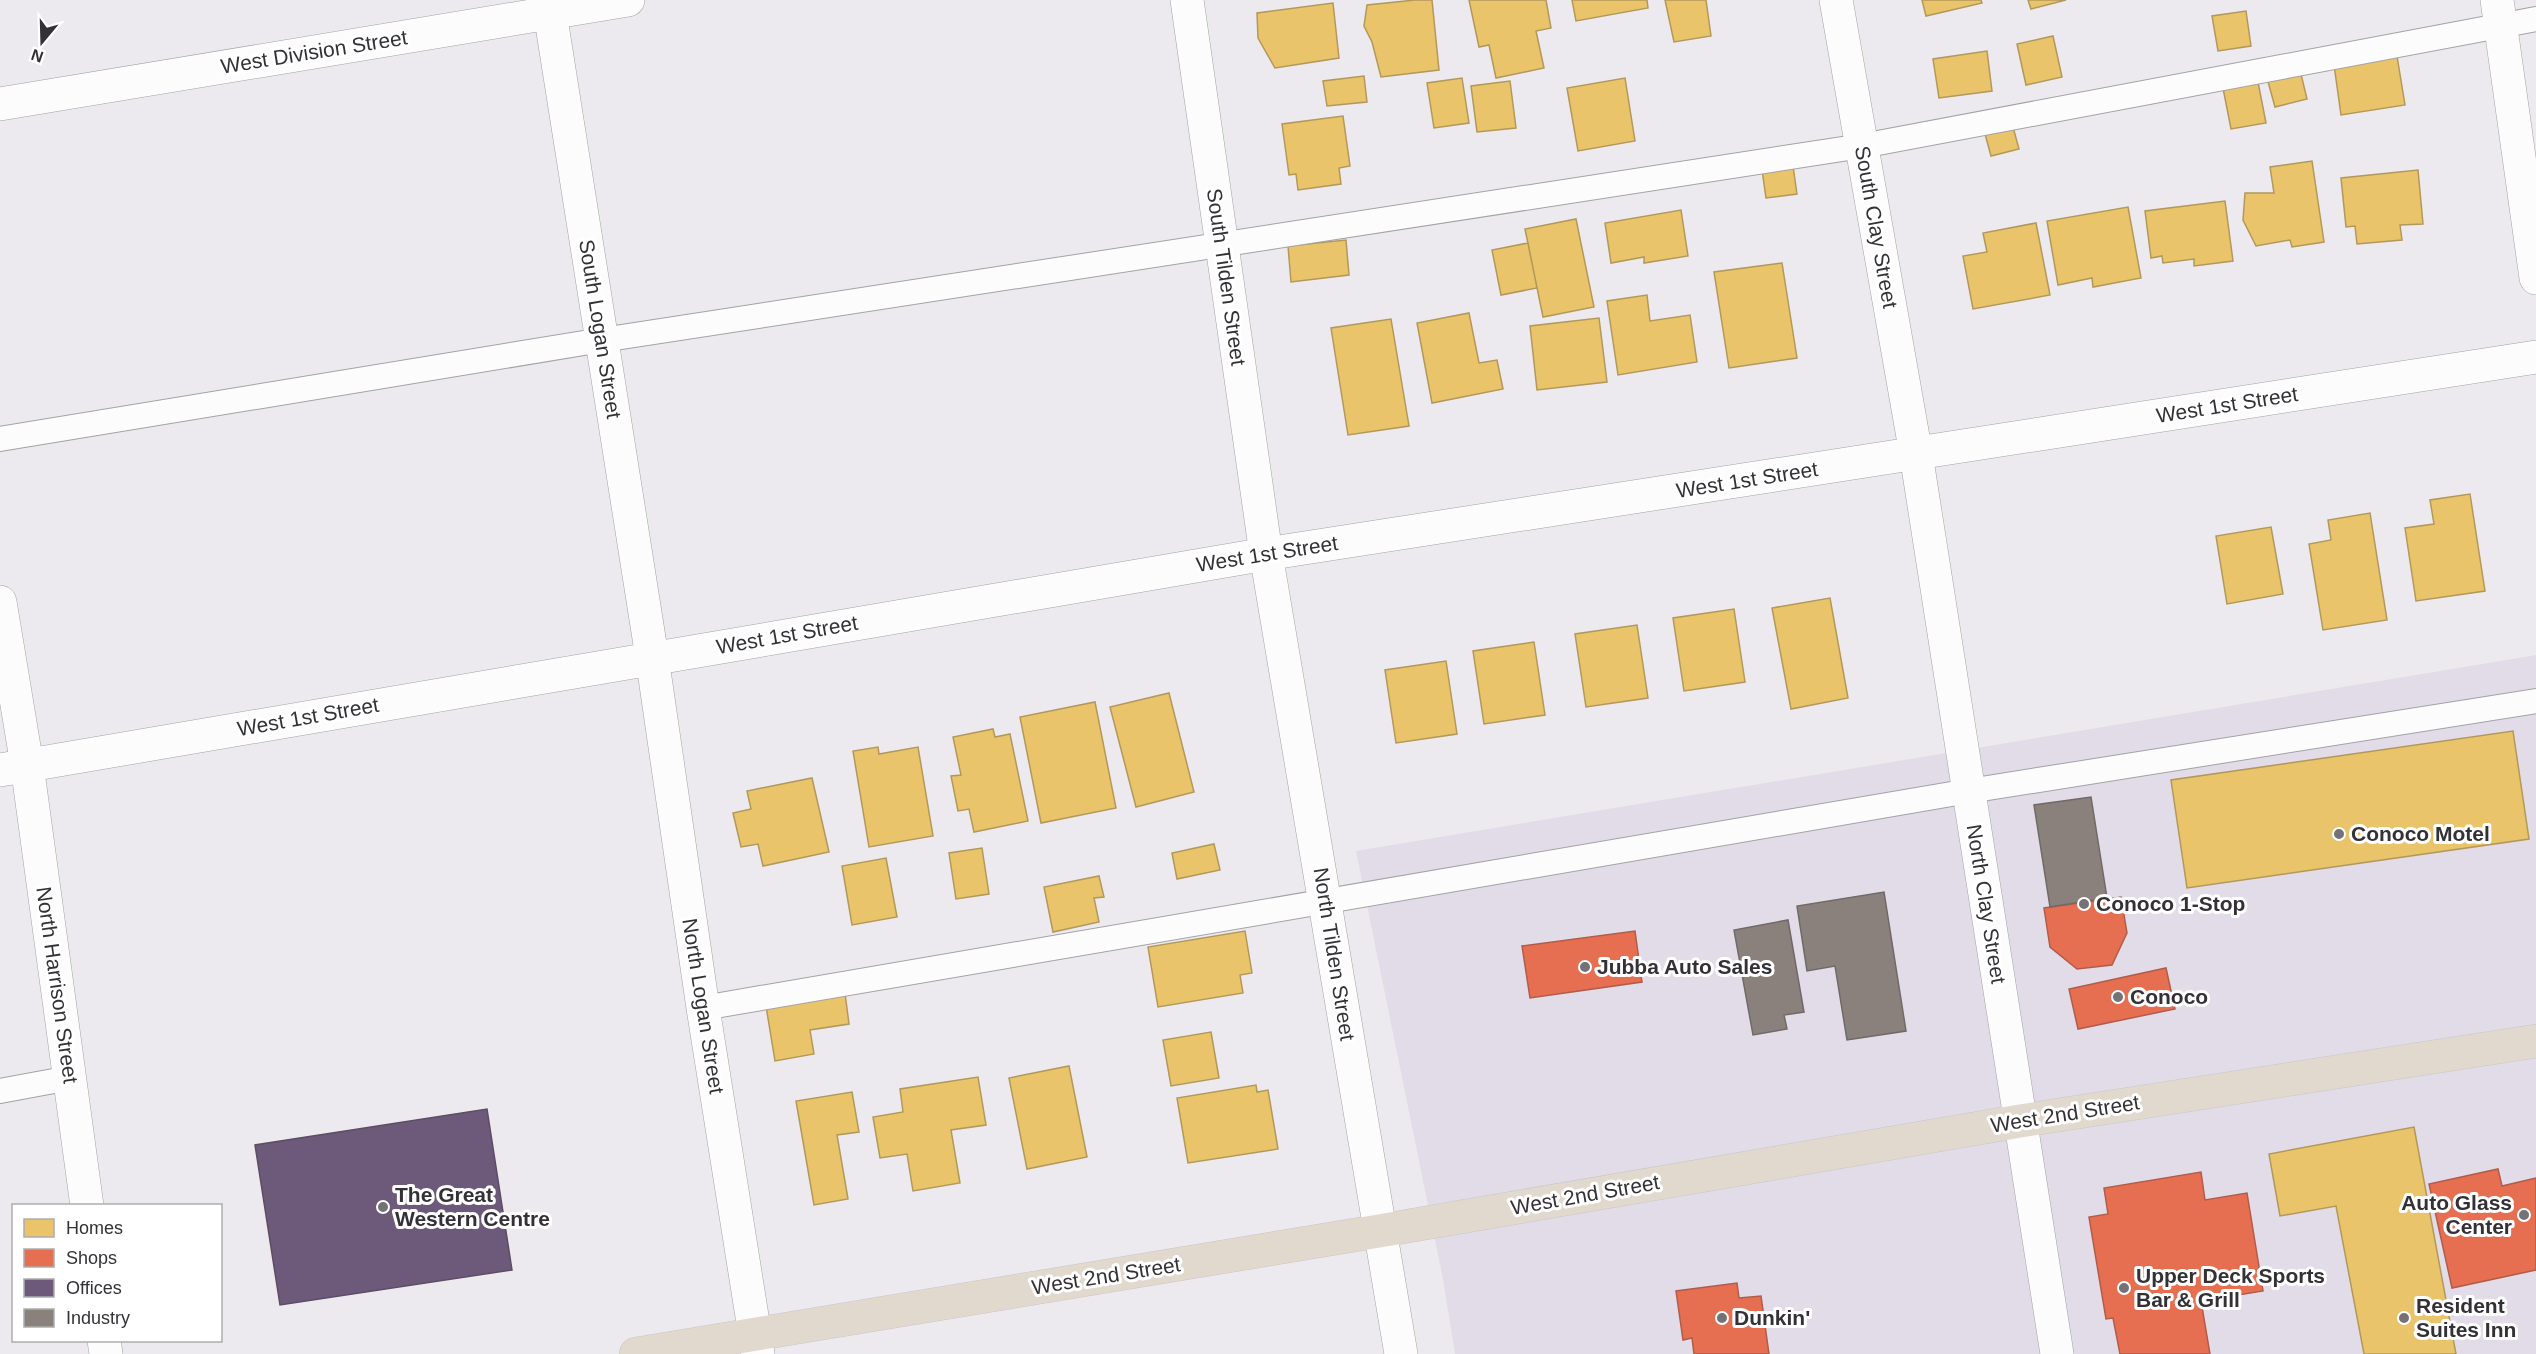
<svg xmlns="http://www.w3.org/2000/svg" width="2536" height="1354" font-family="Helvetica,sans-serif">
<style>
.built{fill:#e1dce7}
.homes{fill:#e9c46a;stroke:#b2985a;stroke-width:1.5}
.shops{fill:#e76f51;stroke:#b15c49;stroke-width:1.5}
.offices{fill:#6d597a;stroke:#5c4d65;stroke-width:1.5}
.industry{fill:#8a817c;stroke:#706967;stroke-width:1.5}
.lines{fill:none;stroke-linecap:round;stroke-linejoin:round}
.service-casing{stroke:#a3a2a5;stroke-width:26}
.minor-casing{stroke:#a3a2a5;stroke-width:34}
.trunk-casing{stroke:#c7c7c9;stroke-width:34}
.service{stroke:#fcfcfd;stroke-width:24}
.minor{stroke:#fcfcfd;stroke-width:33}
.trunk{stroke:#e2d9ce;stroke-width:33}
.poi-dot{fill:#747276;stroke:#fff;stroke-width:2}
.labels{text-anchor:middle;stroke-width:6;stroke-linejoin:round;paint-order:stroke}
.street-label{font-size:21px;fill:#333135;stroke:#fff}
.poi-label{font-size:21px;font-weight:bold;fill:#333135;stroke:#fff;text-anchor:start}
</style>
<rect width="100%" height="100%" fill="#eceaef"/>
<path class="built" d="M 2536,655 L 2536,1354 L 1455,1354 L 1443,1279 L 1356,851 Z"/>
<path class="homes" d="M 1415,0 L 1432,0 L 1439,70 L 1381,77 L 1372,42 L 1364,26 L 1367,5 Z
M 1469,0 L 1546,0 L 1551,28 L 1536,31 L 1544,68 L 1496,78 L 1489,45 L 1479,47 Z
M 1572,0 L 1647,0 L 1648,8 L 1576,21 Z
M 1665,0 L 1706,0 L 1711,36 L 1674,42 Z
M 1922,0 L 1981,0 L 1982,3 L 1926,16 Z
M 2028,0 L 2066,0 L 2031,9 Z
M 1333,3 L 1339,58 L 1275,68 L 1258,38 L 1257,13 Z
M 2246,11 L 2251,46 L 2218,51 L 2212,16 Z
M 2053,36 L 2062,77 L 2026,85 L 2017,44 Z
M 1987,51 L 1992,91 L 1939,98 L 1933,59 Z
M 2397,56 L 2405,105 L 2341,115 L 2334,65 Z
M 2300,70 L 2307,99 L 2275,107 L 2267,78 Z
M 1364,76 L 1367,102 L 1327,106 L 1323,81 Z
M 2257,77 L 2266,123 L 2231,129 L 2222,83 Z
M 1462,78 L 1469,123 L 1434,128 L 1427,83 Z
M 1625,78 L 1635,141 L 1578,151 L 1567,88 Z
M 1510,81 L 1516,128 L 1477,132 L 1471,86 Z
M 1343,116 L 1350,166 L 1339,168 L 1341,184 L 1298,190 L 1296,174 L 1289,175 L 1282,124 Z
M 2013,127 L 2019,149 L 1991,156 L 1985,134 Z
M 2312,161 L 2324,242 L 2292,247 L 2290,240 L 2256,246 L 2243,220 L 2245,193 L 2274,193 L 2270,167 Z
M 1793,166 L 1797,194 L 1766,198 L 1762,170 Z
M 2418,170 L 2423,224 L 2400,225 L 2402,240 L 2357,244 L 2355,226 L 2346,227 L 2341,178 Z
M 2225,201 L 2233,261 L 2194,266 L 2194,259 L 2163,263 L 2162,256 L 2151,258 L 2145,211 Z
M 2128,207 L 2141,278 L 2093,287 L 2092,278 L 2058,285 L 2047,221 Z
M 1681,210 L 1688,256 L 1644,263 L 1644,257 L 1611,263 L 1605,223 Z
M 1576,219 L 1594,307 L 1543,317 L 1525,229 Z
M 2036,223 L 2050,295 L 1973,309 L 1963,256 L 1987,252 L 1983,233 Z
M 1346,240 L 1349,275 L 1291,282 L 1288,246 Z
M 1528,243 L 1537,288 L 1501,295 L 1492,250 Z
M 1782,263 L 1797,358 L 1729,368 L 1714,272 Z
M 1647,295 L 1650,321 L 1690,315 L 1697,362 L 1618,375 L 1607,301 Z
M 1469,313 L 1479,363 L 1497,360 L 1503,389 L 1432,403 L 1417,323 Z
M 1599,318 L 1607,382 L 1537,390 L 1530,326 Z
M 1391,319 L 1409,426 L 1348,435 L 1331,328 Z
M 2470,494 L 2485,591 L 2416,601 L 2405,528 L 2434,524 L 2430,500 Z
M 2370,513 L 2387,620 L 2323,630 L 2309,544 L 2331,540 L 2328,520 Z
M 2271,527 L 2283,594 L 2227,604 L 2216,536 Z
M 1830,598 L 1848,698 L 1791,709 L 1772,608 Z
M 1734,609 L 1745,682 L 1684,691 L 1673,618 Z
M 1637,625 L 1648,698 L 1586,707 L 1575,634 Z
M 1534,642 L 1545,715 L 1484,724 L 1473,651 Z
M 1446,661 L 1457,734 L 1396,743 L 1385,670 Z
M 1169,693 L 1194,792 L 1136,807 L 1110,707 Z
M 1095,702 L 1116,808 L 1041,823 L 1020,717 Z
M 993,729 L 995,737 L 1010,734 L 1028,821 L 974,832 L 969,809 L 958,811 L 951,776 L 961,775 L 953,737 Z
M 2513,731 L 2529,839 L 2187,888 L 2171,780 Z
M 878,747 L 879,754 L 918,747 L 933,836 L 869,847 L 853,751 Z
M 812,778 L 829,852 L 763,866 L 758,844 L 741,847 L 733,813 L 751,809 L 747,791 Z
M 1214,844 L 1220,870 L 1177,879 L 1172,853 Z
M 982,848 L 989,894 L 956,899 L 949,853 Z
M 886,858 L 897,917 L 852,925 L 842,866 Z
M 1099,876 L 1104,897 L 1094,898 L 1099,922 L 1053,932 L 1044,887 Z
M 1245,931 L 1252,973 L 1240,975 L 1243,993 L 1158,1007 L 1148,947 Z
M 845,993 L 849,1024 L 810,1030 L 814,1054 L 775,1061 L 766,1006 Z
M 1211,1032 L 1219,1078 L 1171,1086 L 1163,1040 Z
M 1069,1066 L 1087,1157 L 1027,1169 L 1009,1078 Z
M 978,1077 L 986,1125 L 951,1130 L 960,1183 L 913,1191 L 907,1154 L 880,1158 L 873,1117 L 903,1112 L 900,1089 Z
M 1256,1085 L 1257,1092 L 1268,1090 L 1278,1149 L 1188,1163 L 1177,1098 Z
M 852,1092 L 859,1132 L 837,1135 L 848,1199 L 814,1205 L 796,1101 Z
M 2414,1127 L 2456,1354 L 2364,1354 L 2336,1206 L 2280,1216 L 2269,1154 Z"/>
<path class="shops" d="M 2121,897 L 2127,933 L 2112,965 L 2077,969 L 2050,947 L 2044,908 Z
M 1635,931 L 1642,982 L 1530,998 L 1522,946 Z
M 2166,968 L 2175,1009 L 2078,1029 L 2069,989 Z
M 2498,1169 L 2502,1186 L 2536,1178 L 2536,1270 L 2452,1288 L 2429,1184 Z
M 2201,1172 L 2205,1200 L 2247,1193 L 2263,1291 L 2201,1301 L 2210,1354 L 2120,1354 L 2113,1318 L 2106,1319 L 2089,1217 L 2108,1214 L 2104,1188 Z
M 1737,1283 L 1739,1298 L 1761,1296 L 1769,1354 L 1694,1354 L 1692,1338 L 1683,1340 L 1676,1291 Z"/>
<path class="offices" d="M 487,1109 L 512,1270 L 280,1305 L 255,1145 Z"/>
<path class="industry" d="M 2091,797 L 2107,898 L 2050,907 L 2034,805 Z
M 1884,892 L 1906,1031 L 1847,1040 L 1835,966 L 1807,971 L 1797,906 Z
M 1788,920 L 1804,1012 L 1784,1015 L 1787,1029 L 1753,1035 L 1734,930 Z"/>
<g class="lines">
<g class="service-casing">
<path id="service" d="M 0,439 L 602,340 L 1862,146 L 2536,19
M 703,1008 L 1969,791 L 2536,701
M 0,1091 L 70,1078"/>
</g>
<g class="minor-casing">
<path id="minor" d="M 548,0 L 652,657 L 703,1008 L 758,1354
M 1187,0 L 1266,554 L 1401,1354
M 1836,0 L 1916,454 L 2057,1354
M 2497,0 L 2536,278
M 0,104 L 628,0
M 0,602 L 27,765 L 87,1206
M 0,770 L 1266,554 L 2536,357
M 104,1340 L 106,1354"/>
</g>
<g class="trunk-casing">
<path id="trunk" d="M 636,1354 L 1379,1231 L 2020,1121 L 2536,1041"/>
</g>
<use href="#service" class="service"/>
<use href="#minor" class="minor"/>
<use href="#trunk" class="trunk"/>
</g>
<g class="poi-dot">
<circle cx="2339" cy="834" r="6"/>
<circle cx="2084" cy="904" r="6"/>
<circle cx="1585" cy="967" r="6"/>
<circle cx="2118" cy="997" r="6"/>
<circle cx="383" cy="1207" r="6"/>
<circle cx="2524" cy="1215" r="6"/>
<circle cx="2124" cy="1288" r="6"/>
<circle cx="1722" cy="1318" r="6"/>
<circle cx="2404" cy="1318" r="6"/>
</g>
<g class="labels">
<g class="street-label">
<text transform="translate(314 52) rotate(-9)" y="7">West Division Street</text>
<text transform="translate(1876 227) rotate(80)" y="7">South Clay Street</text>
<text transform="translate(1226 277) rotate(82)" y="7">South Tilden Street</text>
<text transform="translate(600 329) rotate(81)" y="7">South Logan Street</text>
<text transform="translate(2227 405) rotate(-9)" y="7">West 1st Street</text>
<text transform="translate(1747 480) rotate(-9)" y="7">West 1st Street</text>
<text transform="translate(1267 554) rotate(-9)" y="7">West 1st Street</text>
<text transform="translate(787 635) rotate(-10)" y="7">West 1st Street</text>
<text transform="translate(308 717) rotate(-10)" y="7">West 1st Street</text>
<text transform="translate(1986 904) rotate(81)" y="7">North Clay Street</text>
<text transform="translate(1334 954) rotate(81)" y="7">North Tilden Street</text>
<text transform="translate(57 985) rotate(82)" y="7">North Harrison Street</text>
<text transform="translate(703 1006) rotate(81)" y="7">North Logan Street</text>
<text transform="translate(2065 1114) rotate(-9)" y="7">West 2nd Street</text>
<text transform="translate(1585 1195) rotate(-10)" y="7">West 2nd Street</text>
<text transform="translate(1106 1276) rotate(-9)" y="7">West 2nd Street</text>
</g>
<g class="poi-label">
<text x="2351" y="841">Conoco Motel</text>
<text x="2096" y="911">Conoco 1-Stop</text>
<text x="1597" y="974">Jubba Auto Sales</text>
<text x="2130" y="1004">Conoco</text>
<text x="395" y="1202">The Great<tspan x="395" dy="24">Western Centre</tspan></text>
<text x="2512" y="1210" text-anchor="end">Auto Glass<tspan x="2512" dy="24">Center</tspan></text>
<text x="2136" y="1283">Upper Deck Sports<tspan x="2136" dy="24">Bar &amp; Grill</tspan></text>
<text x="2416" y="1313">Resident<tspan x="2416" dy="24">Suites Inn</tspan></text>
<text x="1734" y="1325">Dunkin'</text>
</g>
</g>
<rect x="12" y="1204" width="210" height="138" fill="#ffffff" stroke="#adadae" stroke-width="1.5"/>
<rect x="24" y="1219" width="30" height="18" fill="#e9c46a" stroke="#adadae" stroke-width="1.5"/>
<text x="66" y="1234" font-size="18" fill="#333135">Homes</text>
<rect x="24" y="1249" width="30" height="18" fill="#e76f51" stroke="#adadae" stroke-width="1.5"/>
<text x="66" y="1264" font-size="18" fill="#333135">Shops</text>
<rect x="24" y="1279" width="30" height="18" fill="#6d597a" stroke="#adadae" stroke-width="1.5"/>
<text x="66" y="1294" font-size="18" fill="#333135">Offices</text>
<rect x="24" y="1309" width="30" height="18" fill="#8a817c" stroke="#adadae" stroke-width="1.5"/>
<text x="66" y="1324" font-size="18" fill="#333135">Industry</text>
<g transform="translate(42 42) rotate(199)" stroke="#ffffff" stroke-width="4.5" paint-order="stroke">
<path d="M0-4.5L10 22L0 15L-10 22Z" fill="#333135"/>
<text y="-9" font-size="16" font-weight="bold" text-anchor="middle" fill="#333135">N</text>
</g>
</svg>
